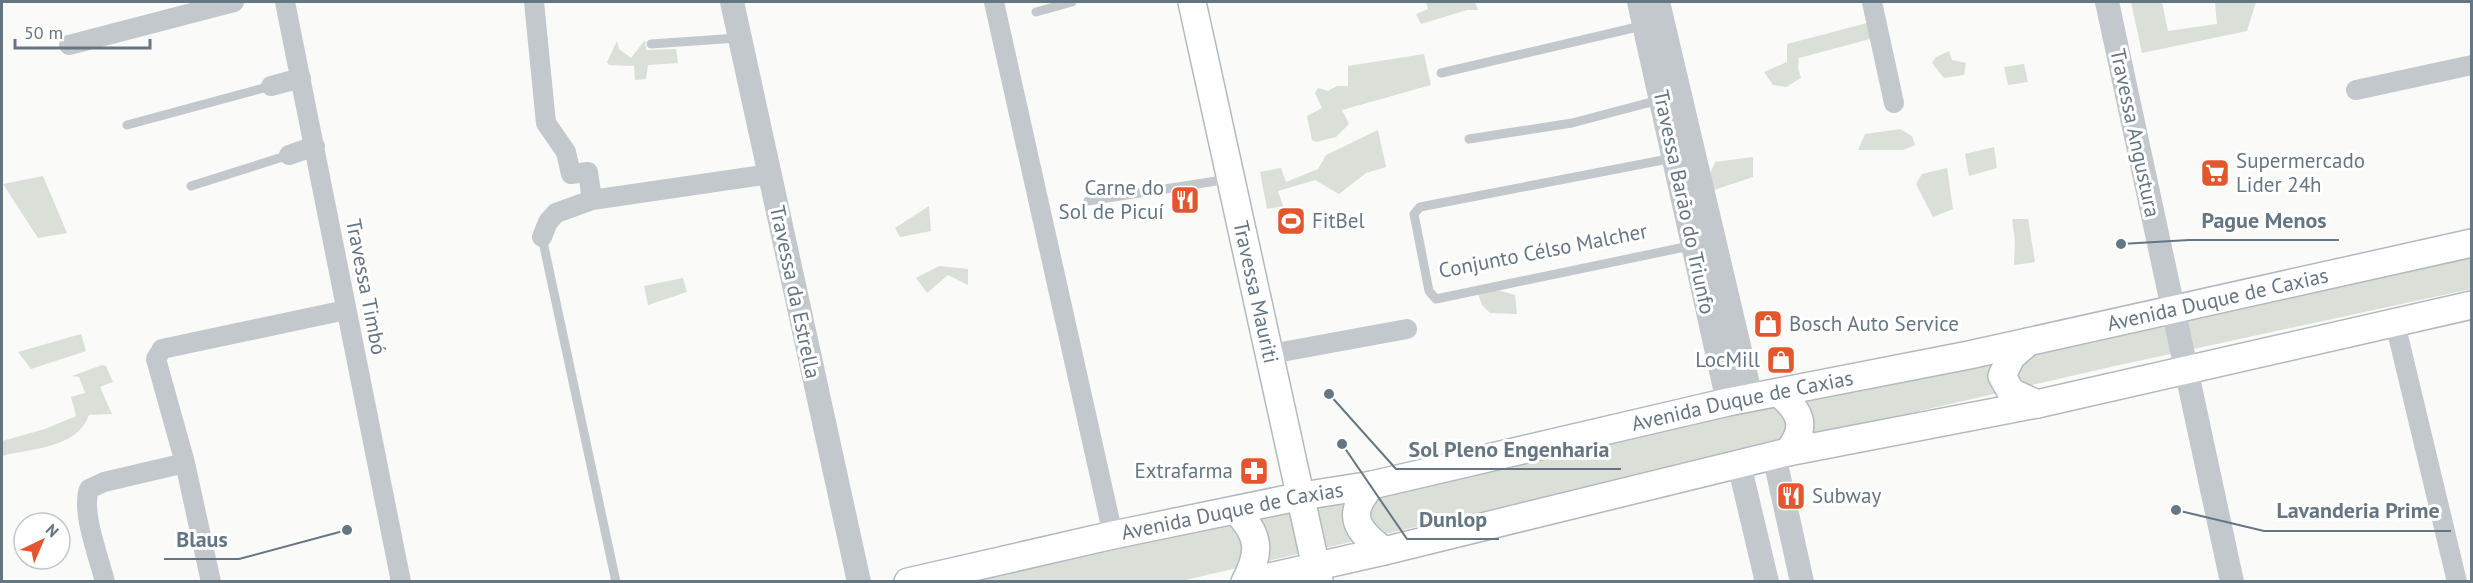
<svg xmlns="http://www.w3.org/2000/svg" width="2473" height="583" font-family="'PT Sans',sans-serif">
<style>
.green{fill:#dadfd7}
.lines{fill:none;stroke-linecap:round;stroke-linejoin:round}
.secondary-casing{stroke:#b3babf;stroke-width:30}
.service{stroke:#c3c8cc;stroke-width:9}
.minor{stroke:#c3c8cc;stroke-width:20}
.tertiary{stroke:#c3c8cc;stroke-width:24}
.secondary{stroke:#fff;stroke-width:27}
.labels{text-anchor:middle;stroke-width:6;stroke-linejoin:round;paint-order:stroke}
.street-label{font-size:21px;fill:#657683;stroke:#fff}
.poi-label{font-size:21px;fill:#657683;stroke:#fff;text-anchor:start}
.leader{fill:none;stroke:#657683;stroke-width:2}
.callout-dot{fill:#657683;stroke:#fff;stroke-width:2}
.callout-label{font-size:22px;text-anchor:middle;font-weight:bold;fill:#657683;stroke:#fff;stroke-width:6;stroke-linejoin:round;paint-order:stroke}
</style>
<rect width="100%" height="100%" fill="#fafaf8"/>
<path class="green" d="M 1426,2 L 1475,2 L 1478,10 L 1467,10 L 1421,24 L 1416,14 L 1428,9 Z
M 2131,2 L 2162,2 L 2168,31 L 2217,24 L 2215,2 L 2256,2 L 2247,31 L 2142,53 Z
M 1867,23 L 1874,38 L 1799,58 L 1798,68 L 1801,78 L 1786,87 L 1773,85 L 1764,72 L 1787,62 L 1787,44 Z
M 645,40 L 646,50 L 676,49 L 678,63 L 648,65 L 646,79 L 635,80 L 634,66 L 609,65 L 607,62 L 617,41 L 619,49 L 631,58 Z
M 1949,51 L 1952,60 L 1966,63 L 1964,75 L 1944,78 L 1932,63 L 1936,57 Z
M 1424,54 L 1431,85 L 1342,110 L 1349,124 L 1336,137 L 1316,142 L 1312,140 L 1307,116 L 1322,108 L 1315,93 L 1318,88 L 1328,91 L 1337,86 L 1348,86 L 1348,66 Z
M 2024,64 L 2028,82 L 2008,85 L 2004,67 Z
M 1900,129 L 1912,136 L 1915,145 L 1903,150 L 1858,150 L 1865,134 Z
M 1378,130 L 1386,167 L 1366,173 L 1339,194 L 1315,180 L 1278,191 L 1283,206 L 1267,209 L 1260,172 L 1281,168 L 1286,182 L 1318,169 L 1326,155 Z
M 1994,147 L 1997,168 L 1969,176 L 1965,154 Z
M 1753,157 L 1753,177 L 1714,190 L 1707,181 L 1715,162 Z
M 1947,168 L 1953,209 L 1933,217 L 1916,184 L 1922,174 Z
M 43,176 L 67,233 L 38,238 L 3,184 Z
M 929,206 L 931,231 L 900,237 L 895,228 Z
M 2012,219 L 2028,219 L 2035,262 L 2014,265 L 2015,242 Z
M 2471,257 L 2471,289 L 2115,366 L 1181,581 L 953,582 L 1721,414 Z
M 939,266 L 968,269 L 968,285 L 948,275 L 927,293 L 916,278 Z
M 683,278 L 687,292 L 648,305 L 644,286 Z
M 1494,289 L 1515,295 L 1517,314 L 1490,313 L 1482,305 L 1478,294 Z
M 81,334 L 86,351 L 31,369 L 18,352 Z
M 102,365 L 106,366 L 113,382 L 100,387 L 112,414 L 89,415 C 77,449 31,448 2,456 L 2,441 L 45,429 L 76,416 L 71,397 L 85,393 L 79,377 L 72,376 Z"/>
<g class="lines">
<g class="secondary-casing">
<g id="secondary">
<path id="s1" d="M 1192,2 L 1319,581"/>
<path d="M 2028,342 L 2011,357 L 2002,376 L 2011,392 L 2037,404"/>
<path d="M 1779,393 C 1801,412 1808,427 1788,452"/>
<path d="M 1372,485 C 1345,514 1356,530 1384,551"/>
<path d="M 1236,511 C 1260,535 1261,552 1245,582"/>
<path id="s2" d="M 908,582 L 1113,535 L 1302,496 L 1372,485 L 1728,402 L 1969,355 L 2472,243"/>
<path d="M 1247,582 L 1384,551 L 1788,452 L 2037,404 L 2472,305"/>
</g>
</g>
<path class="service" d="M 1036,12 L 1072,2
M 651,44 L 738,38
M 1441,73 L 1633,28
M 127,125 L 271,86
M 1469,139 L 1572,123 L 1659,100
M 1663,160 L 1420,207 L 1414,214 L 1429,291 L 1436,299 L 1685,247
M 191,186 L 289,155
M 1088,201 L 1229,179
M 542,237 L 616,582"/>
<path class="minor" d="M 285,2 L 401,582
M 534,2 L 546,123 L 566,152 L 571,174 L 588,172 L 592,200
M 994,2 L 1113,535
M 1872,2 L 1894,103
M 69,45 L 234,2
M 271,86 L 301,78
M 2356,90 L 2472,65
M 289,155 L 315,146
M 542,237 L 548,222 L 556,213 L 592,200 L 770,174
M 2395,323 L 2457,582
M 1271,354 L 1407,329
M 105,582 C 99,557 81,513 89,489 L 104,482 L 185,463
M 211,582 L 185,463 L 156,359 L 162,349 L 346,310"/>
<path class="tertiary" d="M 732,2 L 859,582
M 1639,2 L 1728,402
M 1658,2 L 1751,397
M 2107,2 L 2232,582
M 1774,455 L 1802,582
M 1739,464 L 1767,582"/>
<use href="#secondary" class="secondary"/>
</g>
<defs>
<g id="supermarket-square" transform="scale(1.5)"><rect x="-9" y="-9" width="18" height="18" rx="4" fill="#e4572e" stroke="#fff"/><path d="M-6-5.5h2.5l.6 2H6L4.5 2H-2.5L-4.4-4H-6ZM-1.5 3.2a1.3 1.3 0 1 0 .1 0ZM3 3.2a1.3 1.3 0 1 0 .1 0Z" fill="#fff"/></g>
<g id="restaurant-square" transform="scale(1.5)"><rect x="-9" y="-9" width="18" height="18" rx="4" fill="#e4572e" stroke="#fff"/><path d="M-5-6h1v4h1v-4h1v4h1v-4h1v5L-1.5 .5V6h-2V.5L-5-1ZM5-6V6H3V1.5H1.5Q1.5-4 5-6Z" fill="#fff"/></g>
<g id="stadium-square" transform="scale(1.5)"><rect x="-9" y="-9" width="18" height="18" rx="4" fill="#e4572e" stroke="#fff"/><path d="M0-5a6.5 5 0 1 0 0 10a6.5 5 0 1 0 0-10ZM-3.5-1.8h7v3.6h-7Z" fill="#fff"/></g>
<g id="shop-square" transform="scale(1.5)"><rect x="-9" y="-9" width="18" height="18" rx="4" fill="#e4572e" stroke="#fff"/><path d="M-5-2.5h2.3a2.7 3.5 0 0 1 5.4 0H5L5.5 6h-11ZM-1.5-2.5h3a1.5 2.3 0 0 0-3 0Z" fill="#fff"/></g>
<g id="pharmacy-square" transform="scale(1.5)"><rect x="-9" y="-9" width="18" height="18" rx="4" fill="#e4572e" stroke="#fff"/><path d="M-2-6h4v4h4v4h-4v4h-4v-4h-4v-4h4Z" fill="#fff"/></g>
</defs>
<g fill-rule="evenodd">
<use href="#supermarket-square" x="2215" y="173"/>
<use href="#restaurant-square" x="1185" y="200"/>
<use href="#stadium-square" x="1291" y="221"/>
<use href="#shop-square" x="1768" y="324"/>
<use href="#shop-square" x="1781" y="360"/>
<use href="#pharmacy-square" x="1254" y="471"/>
<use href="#restaurant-square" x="1791" y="496"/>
</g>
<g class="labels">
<g class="street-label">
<text transform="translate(2135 133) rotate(78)" y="7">Travessa Angustura</text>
<text transform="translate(1684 202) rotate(78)" y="7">Travessa Barão do Triunfo</text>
<text transform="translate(1543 251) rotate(-11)" y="7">Conjunto Célso Malcher</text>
<text transform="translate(366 287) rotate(79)" y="7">Travessa Timbó</text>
<text dy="7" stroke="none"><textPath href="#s1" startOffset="297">Travessa Mauriti</textPath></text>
<text transform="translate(795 292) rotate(78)" y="7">Travessa da Estrella</text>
<text dy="7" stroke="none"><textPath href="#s2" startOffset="1340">Avenida Duque de Caxias</textPath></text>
<text dy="7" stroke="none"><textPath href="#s2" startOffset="854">Avenida Duque de Caxias</textPath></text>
<text dy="7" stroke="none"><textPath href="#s2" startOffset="332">Avenida Duque de Caxias</textPath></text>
</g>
<g class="poi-label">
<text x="2236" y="168">Supermercado<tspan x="2236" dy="24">Lider 24h</tspan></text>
<text x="1164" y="195" text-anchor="end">Carne do<tspan x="1164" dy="24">Sol de Picuí</tspan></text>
<text x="1312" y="228">FitBel</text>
<text x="1789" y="331">Bosch Auto Service</text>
<text x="1760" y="367" text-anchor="end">LocMill</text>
<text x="1233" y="478" text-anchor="end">Extrafarma</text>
<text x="1812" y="503">Subway</text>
</g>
</g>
<path class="leader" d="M2121 244L2189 240H2339M1329 394L1396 469H1621M2176 510L2264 531H2451M1342 444L1407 539H1499M347 530L239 559H164"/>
<g class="callout-dot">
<circle cx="2121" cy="244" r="6"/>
<circle cx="1329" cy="394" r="6"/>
<circle cx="2176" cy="510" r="6"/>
<circle cx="1342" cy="444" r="6"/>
<circle cx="347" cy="530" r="6"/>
</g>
<g class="callout-label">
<text x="2264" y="228">Pague Menos</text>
<text x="1509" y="457">Sol Pleno Engenharia</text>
<text x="2358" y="518">Lavanderia Prime</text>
<text x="1453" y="527">Dunlop</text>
<text x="202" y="547">Blaus</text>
</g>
<rect width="2473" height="583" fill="none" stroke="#657683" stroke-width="6"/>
<g transform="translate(42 541) rotate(44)"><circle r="28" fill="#ffffff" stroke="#c1c8cd" stroke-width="1.5"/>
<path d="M0-4.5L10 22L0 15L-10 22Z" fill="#e4572e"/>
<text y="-9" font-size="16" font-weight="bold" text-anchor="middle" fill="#657683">N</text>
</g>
<path d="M15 39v9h135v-9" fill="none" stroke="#657683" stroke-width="3"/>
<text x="24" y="39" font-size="18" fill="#657683" stroke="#ffffff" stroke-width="4.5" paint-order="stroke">50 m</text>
</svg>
